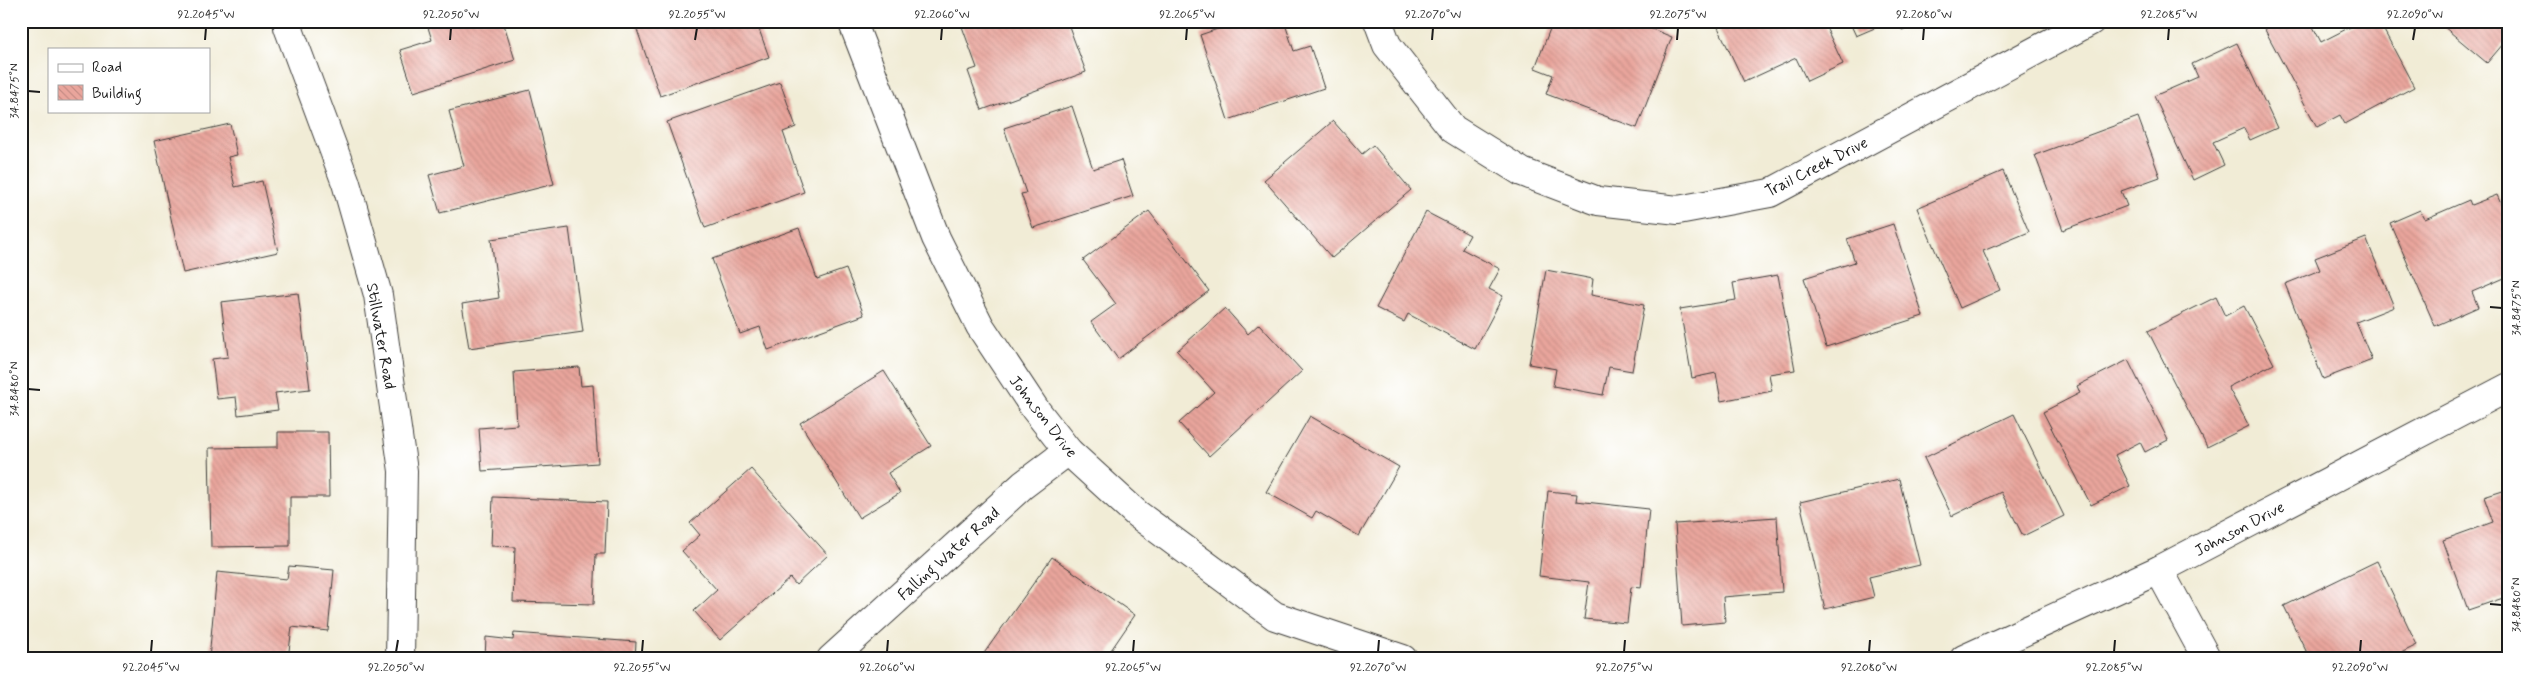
<svg xmlns="http://www.w3.org/2000/svg" width="2530" height="680" font-family="Mynerve,sans-serif">
<style>
.building{fill:url(#building-back-hatch)}
.lines{fill:none;stroke-linecap:round;stroke-linejoin:round}
.street-casing{stroke:#3c3b38;stroke-width:30}
.secondary-casing{stroke:#3c3b38;stroke-width:30}
.street{stroke:#fff;stroke-width:28}
.secondary{stroke:#fff;stroke-width:28}
.ticks{fill:none;stroke:#1c1c1c;stroke-width:2}
.labels{text-anchor:middle;stroke-width:4;stroke-linejoin:round;paint-order:stroke}
.street-label{font-size:16px;fill:#1c1c1c;stroke:#fff}
.neatline{fill:none;stroke:#1c1c1c;stroke-width:2}
.ticks-label{font-size:12px;text-anchor:middle;fill:#1c1c1c}
</style>
<defs>
<pattern id="building-back-hatch" width="6" height="6" patternUnits="userSpaceOnUse" patternTransform="scale(1.25)"><rect width="6" height="6" fill="#e9a59c"/><path d="M-1 5l2 2M0 0l6 6M5-1l2 2" fill="none" stroke="#c78d86"/></pattern>
</defs>
<rect width="100%" height="100%" fill="#fff"/>
<filter id="ink" filterUnits="userSpaceOnUse"><feTurbulence type="fractalNoise" baseFrequency=".02" numOctaves="2"/><feDisplacementMap in="SourceGraphic" scale="10" xChannelSelector="R" yChannelSelector="G"/><feConvolveMatrix kernelMatrix="1 2 1 2 8 2 1 2 1" color-interpolation-filters="sRGB"/></filter>
<filter id="wash" filterUnits="userSpaceOnUse"><feTurbulence type="fractalNoise" baseFrequency=".0096" numOctaves="4" result="noise"/><feDisplacementMap in="SourceGraphic" scale="20" xChannelSelector="R" yChannelSelector="G"/><feGaussianBlur stdDeviation="1.12" result="paint"/><feColorMatrix in="noise" values="0 0 0 0 0 0 0 0 0 0 0 0 0 0 0 0 0 1.4 0 .05"/><feComposite in="paint" operator="in"/></filter>
<g filter="url(#wash)">
<rect width="100%" height="100%" fill="#f1ecd6"/>
<g id="blocks">
<path class="building" d="M 426,21 L 503,21 L 515,60 L 414,92 L 400,50 L 432,40 Z
M 634,21 L 756,21 L 769,57 L 660,96 Z
M 960,21 L 1067,21 L 1086,72 L 982,110 L 968,71 L 977,68 Z
M 1241,21 L 1284,21 L 1294,51 L 1310,46 L 1324,88 L 1228,120 L 1200,35 Z
M 1553,21 L 1632,21 L 1672,37 L 1637,128 L 1546,94 L 1553,75 L 1535,68 Z
M 1715,21 L 1823,21 L 1843,64 L 1807,81 L 1796,58 L 1744,82 Z
M 1849,21 L 1891,21 L 1856,36 Z
M 1899,21 L 1923,21 L 1902,30 Z
M 2276,21 L 2310,21 L 2321,42 L 2362,21 L 2379,21 L 2414,87 L 2345,124 L 2340,115 L 2317,127 L 2264,28 Z
M 2437,21 L 2509,21 L 2509,37 L 2487,63 Z
M 2237,43 L 2277,128 L 2250,140 L 2244,128 L 2213,142 L 2224,165 L 2193,180 L 2154,96 L 2198,77 L 2192,64 Z
M 780,82 L 796,127 L 783,132 L 804,192 L 705,228 L 667,122 Z
M 530,90 L 554,184 L 440,213 L 429,175 L 464,166 L 449,111 Z
M 1072,106 L 1093,169 L 1121,160 L 1133,196 L 1033,228 L 1021,194 L 1026,193 L 1004,128 Z
M 2138,117 L 2160,177 L 2121,191 L 2127,206 L 2063,230 L 2035,155 Z
M 1333,121 L 1362,154 L 1373,145 L 1411,190 L 1332,258 L 1264,180 Z
M 230,124 L 237,155 L 228,157 L 235,187 L 262,181 L 278,252 L 183,273 L 154,141 Z
M 2003,171 L 2029,232 L 1983,251 L 2000,290 L 1960,308 L 1917,208 Z
M 2497,195 L 2509,222 L 2509,276 L 2472,292 L 2478,307 L 2435,326 L 2390,223 L 2420,210 L 2425,219 L 2469,200 L 2471,205 Z
M 1149,211 L 1209,291 L 1118,359 L 1091,322 L 1116,304 L 1083,260 Z
M 1426,212 L 1470,235 L 1462,249 L 1500,269 L 1489,289 L 1503,296 L 1475,349 L 1408,314 L 1404,322 L 1376,308 Z
M 1893,224 L 1923,316 L 1826,347 L 1804,278 L 1855,262 L 1847,239 Z
M 569,228 L 583,332 L 469,348 L 462,304 L 499,298 L 491,239 Z
M 799,228 L 817,279 L 846,269 L 864,315 L 768,350 L 760,327 L 740,334 L 712,259 Z
M 2366,238 L 2394,307 L 2356,322 L 2372,360 L 2323,379 L 2285,284 L 2320,270 L 2315,258 Z
M 1546,270 L 1593,279 L 1591,295 L 1644,305 L 1632,371 L 1609,367 L 1603,395 L 1553,386 L 1556,369 L 1529,364 Z
M 1778,275 L 1795,370 L 1769,374 L 1772,391 L 1721,401 L 1716,373 L 1692,378 L 1680,309 L 1736,300 L 1733,283 Z
M 298,293 L 310,389 L 275,393 L 278,410 L 238,415 L 236,397 L 217,399 L 212,359 L 228,357 L 221,302 Z
M 2216,297 L 2225,316 L 2244,306 L 2274,364 L 2228,387 L 2249,426 L 2207,447 L 2148,331 Z
M 1225,308 L 1248,334 L 1259,324 L 1302,371 L 1209,456 L 1179,423 L 1214,392 L 1177,351 Z
M 2128,360 L 2168,440 L 2145,452 L 2140,442 L 2115,455 L 2130,486 L 2091,505 L 2043,412 L 2080,393 L 2077,386 Z
M 579,367 L 581,386 L 593,385 L 598,463 L 482,471 L 479,428 L 517,425 L 514,372 Z
M 884,371 L 931,446 L 888,473 L 900,493 L 859,518 L 800,423 Z
M 2014,414 L 2064,516 L 2023,536 L 2001,492 L 1952,516 L 1924,458 Z
M 1310,416 L 1399,467 L 1359,536 L 1316,511 L 1312,518 L 1266,492 Z
M 278,432 L 328,432 L 329,497 L 290,497 L 290,546 L 211,547 L 209,448 L 278,447 Z
M 751,469 L 828,555 L 796,585 L 790,578 L 720,640 L 694,611 L 717,590 L 682,551 L 700,535 L 690,523 Z
M 1899,479 L 1920,565 L 1869,577 L 1874,597 L 1825,609 L 1800,502 Z
M 2509,489 L 2509,596 L 2468,610 L 2443,540 L 2493,522 L 2484,497 Z
M 1548,491 L 1577,494 L 1576,501 L 1649,509 L 1641,588 L 1631,587 L 1627,623 L 1584,619 L 1589,582 L 1539,576 Z
M 493,497 L 607,502 L 605,554 L 596,554 L 594,604 L 513,602 L 515,547 L 491,546 Z
M 1777,517 L 1782,592 L 1723,597 L 1725,622 L 1682,626 L 1675,524 Z
M 1052,557 L 1135,615 L 1105,659 L 980,659 Z
M 2377,561 L 2417,645 L 2389,659 L 2310,659 L 2284,606 Z
M 289,566 L 334,570 L 328,631 L 292,627 L 288,659 L 209,659 L 217,572 L 287,579 Z
M 514,633 L 636,642 L 635,659 L 485,659 L 486,637 L 513,640 Z"/>
</g>
</g>
<g filter="url(#ink)">
<use href="#blocks" fill-opacity="0" stroke="#3c3b38" stroke-width="1"/>
<g class="lines">
<g class="street-casing">
<path id="street" d="M 1378,21 L 1387,45 L 1453,129 L 1522,172 L 1598,201 L 1678,210 L 1770,193 L 2091,21
M 288,27 L 346,183 L 378,295 L 403,471 L 400,659
M 2159,570 L 2207,659
M 831,659 L 1023,485 L 1068,451"/>
</g>
<g class="secondary-casing">
<path id="secondary" d="M 852,21 L 936,238 L 980,326 L 1035,409 L 1068,451 L 1137,514 L 1275,616 L 1403,659
M 1964,659 L 2159,570 L 2509,387"/>
</g>
<use href="#street" class="street"/>
<use href="#secondary" class="secondary"/>
</g>
</g>
<path class="ticks" d="M 205,40 L 206,28M 450,40 L 451,28M 695,40 L 697,28M 941,40 L 942,28M 1186,40 L 1187,28M 1432,40 L 1433,28M 1677,40 L 1678,28M 1923,40 L 1924,28M 2168,40 L 2169,28M 2413,40 L 2415,28M 28,91 L 40,92M 2490,307 L 2502,308M 28,389 L 40,390M 2490,604 L 2502,605M 151,652 L 152,640M 396,652 L 398,640M 642,652 L 643,640M 887,652 L 888,640M 1133,652 L 1134,640M 1378,652 L 1379,640M 1624,652 L 1625,640M 1869,652 L 1870,640M 2114,652 L 2115,640M 2360,652 L 2361,640"/>
<g class="labels">
<g class="street-label">
<text transform="translate(1816 166) rotate(-27)" y="6">Trail Creek Drive</text>
<text transform="translate(382 336) rotate(80)" y="6">Stillwater Road</text>
<text transform="translate(1044 416) rotate(52)" y="6">Johnson Drive</text>
<text transform="translate(2239 528) rotate(-28)" y="6">Johnson Drive</text>
<text transform="translate(948 553) rotate(-42)" y="6">Falling Water Road</text>
</g>
</g>
<rect width="2530" height="680" fill="none" stroke="#fff" stroke-width="55"/>
<rect x="48" y="48" width="162" height="65" fill="#ffffff" stroke="#a4a4a4"/>
<rect x="58" y="64" width="25" height="8" fill="#ffffff" stroke="#a4a4a4"/>
<text x="92" y="72" font-size="15" fill="#1c1c1c">Road</text>
<rect x="58" y="85" width="25" height="15" fill="url(#building-back-hatch)" stroke="#a4a4a4"/>
<text x="92" y="98" font-size="15" fill="#1c1c1c">Building</text>
<rect x="28" y="28" width="2474" height="624" class="neatline"/>
<g class="ticks-label">
<text x="206" y="18">92.2045°W</text>
<text x="451" y="18">92.2050°W</text>
<text x="697" y="18">92.2055°W</text>
<text x="942" y="18">92.2060°W</text>
<text x="1187" y="18">92.2065°W</text>
<text x="1433" y="18">92.2070°W</text>
<text x="1678" y="18">92.2075°W</text>
<text x="1924" y="18">92.2080°W</text>
<text x="2169" y="18">92.2085°W</text>
<text x="2415" y="18">92.2090°W</text>
<text transform="translate(14 91) rotate(-90)" y="4">34.8475°N</text>
<text transform="translate(2516 308) rotate(-90)" y="4">34.8475°N</text>
<text transform="translate(14 389) rotate(-90)" y="4">34.8480°N</text>
<text transform="translate(2516 605) rotate(-90)" y="4">34.8480°N</text>
<text x="151" y="671">92.2045°W</text>
<text x="396" y="671">92.2050°W</text>
<text x="642" y="671">92.2055°W</text>
<text x="887" y="671">92.2060°W</text>
<text x="1133" y="671">92.2065°W</text>
<text x="1378" y="671">92.2070°W</text>
<text x="1624" y="671">92.2075°W</text>
<text x="1869" y="671">92.2080°W</text>
<text x="2114" y="671">92.2085°W</text>
<text x="2360" y="671">92.2090°W</text>
</g>
</svg>
